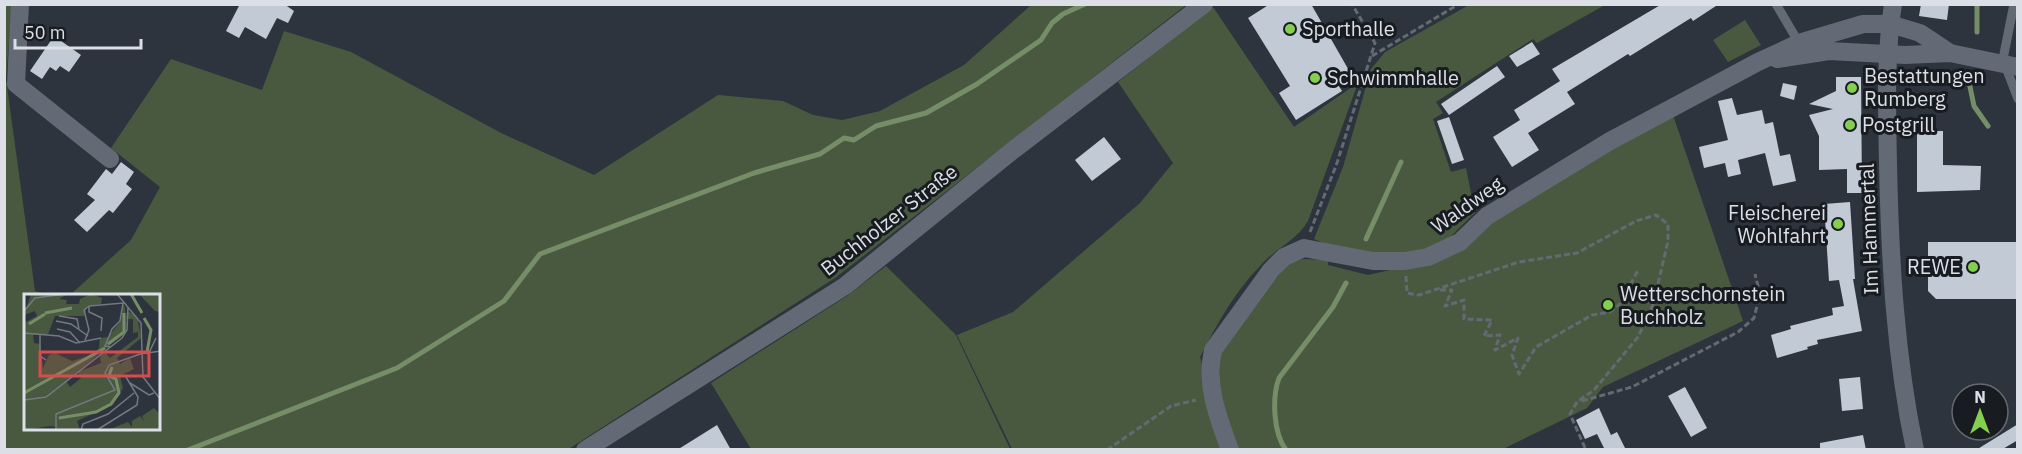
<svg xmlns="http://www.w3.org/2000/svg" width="2022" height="454" font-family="'IBM Plex Sans',sans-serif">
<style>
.green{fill:#495940}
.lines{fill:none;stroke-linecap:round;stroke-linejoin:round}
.stream{stroke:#768e68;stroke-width:5}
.building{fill:#c2cad6}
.path{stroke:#636a72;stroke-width:3;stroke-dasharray:6 3;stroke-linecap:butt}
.lane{stroke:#636a75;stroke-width:9}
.street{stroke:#636a75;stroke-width:18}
.secondary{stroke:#636a75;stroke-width:18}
.poi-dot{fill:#84cf4d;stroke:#181b1f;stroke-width:2}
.labels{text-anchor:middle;stroke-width:6;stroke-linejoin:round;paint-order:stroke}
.poi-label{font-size:20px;fill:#dce0e6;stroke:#181b1f;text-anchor:start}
.street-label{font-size:20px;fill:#dce0e6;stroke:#181b1f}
.inset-river{fill:none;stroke:#768e68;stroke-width:3}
.inset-road{fill:none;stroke:#737981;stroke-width:1.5}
.view{fill:#d74d4e;fill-opacity:0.15;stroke:#d74d4e;stroke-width:3}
.inset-edge{fill:none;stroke:#dce0e6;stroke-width:3}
</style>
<rect width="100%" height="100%" fill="#2d343d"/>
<path class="green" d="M 4,5 L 12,5 L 6,79 L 35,291 L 48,295 L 26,295 L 26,428 L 159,428 L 159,295 L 70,295 L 131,240 L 160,187 L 111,148 L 171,59 L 262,90 L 284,31 L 351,52 L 501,133 L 594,175 L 718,95 L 783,101 L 813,115 L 842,120 L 880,111 L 964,65 L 1031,5 L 1186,5 L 835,278 L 567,450 L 5,449 Z
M 1469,5 L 1605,5 L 1537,43 L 1533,39 L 1436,102 L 1443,113 L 1433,119 L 1451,172 L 1466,168 L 1475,213 C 1463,223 1445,245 1433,250 C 1403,264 1343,252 1314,239 L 1343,167 L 1371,69 L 1385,52 Z
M 1213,7 L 1294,127 L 1358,83 L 1308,221 C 1296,241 1276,248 1261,265 C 1235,291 1217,324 1200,357 L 1212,396 L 1222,449 L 1012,449 L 957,335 L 1013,312 L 1140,203 L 1173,163 L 1118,82 Z
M 1745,20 L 1761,45 L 1728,62 L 1713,40 Z
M 1673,115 L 1743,321 L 1603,387 L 1587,408 L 1503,449 L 1234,449 L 1219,400 L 1220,350 L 1288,263 L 1303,259 L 1328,260 L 1328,265 L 1368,275 L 1430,261 L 1496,215 Z
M 886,266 L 956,335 L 1010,449 L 751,449 L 711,383 L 847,296 Z"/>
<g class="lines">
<path class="stream" d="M 1977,32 L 1977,4
M 1969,82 L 1974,106 L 1988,126
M 1366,239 L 1401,162
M 188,450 L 397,368 L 504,301 L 540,254 L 754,173 L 820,154 L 844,138 L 854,140 L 876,126 L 926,113 L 977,84 L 1041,40 L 1052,23 L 1063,14 L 1085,4
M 1286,450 C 1273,433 1272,397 1279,378 L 1333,307 L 1346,283"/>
</g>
<path class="building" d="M 240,4 L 284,4 L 294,11 L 288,23 L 277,18 L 266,39 L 245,27 L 239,38 L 226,31 Z
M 1270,4 L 1311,4 L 1351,74 L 1337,83 L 1342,91 L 1296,120 L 1279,93 L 1290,86 L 1248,18 Z
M 1662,4 L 1719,4 L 1693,21 L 1691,18 L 1630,56 L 1628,54 L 1567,92 L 1575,104 L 1528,133 L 1539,150 L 1512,167 L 1493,137 L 1520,120 L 1514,110 L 1560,81 L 1552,69 Z
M 1921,4 L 1949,4 L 1947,20 L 1919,16 Z
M 54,36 L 81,55 L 69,72 L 60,66 L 56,71 L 50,67 L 42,79 L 30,71 Z
M 1532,42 L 1540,54 L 1517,67 L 1509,56 Z
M 1497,66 L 1505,77 L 1449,115 L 1441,104 Z
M 1836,77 L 1861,77 L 1862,193 L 1847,193 L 1847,169 L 1819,170 L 1819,136 L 1809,115 L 1833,109 L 1809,104 L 1836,91 Z
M 1783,83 L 1797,86 L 1794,100 L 1780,96 Z
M 1732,98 L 1737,115 L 1762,110 L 1765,124 L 1773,122 L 1780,156 L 1790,154 L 1796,181 L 1773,186 L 1765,153 L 1738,160 L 1741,174 L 1728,177 L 1725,163 L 1704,168 L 1699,147 L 1728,140 L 1718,101 Z
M 1449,117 L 1464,160 L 1452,164 L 1437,121 Z
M 1917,131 L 1943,131 L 1943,165 L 1981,166 L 1980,190 L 1917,192 Z
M 1104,137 L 1121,159 L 1092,181 L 1075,160 Z
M 121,162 L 134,172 L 126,184 L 132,189 L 113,213 L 109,210 L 87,232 L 74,220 L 95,200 L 87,194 L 106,169 L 112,174 Z
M 1850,202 L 1855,279 L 1853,279 L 1862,331 L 1817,340 L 1818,344 L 1807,347 L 1808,349 L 1777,358 L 1771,335 L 1791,329 L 1790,326 L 1833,315 L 1832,308 L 1844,306 L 1839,280 L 1829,281 L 1824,204 Z
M 1928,242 L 2018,242 L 2018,299 L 1936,299 L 1928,291 Z
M 1860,377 L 1863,409 L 1842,411 L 1839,379 Z
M 1685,387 L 1707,428 L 1691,437 L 1668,396 Z
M 1599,408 L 1611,435 L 1617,432 L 1626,450 L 1605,450 L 1597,434 L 1585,439 L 1576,420 Z
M 2018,424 L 2018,440 L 2001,450 L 1976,450 Z
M 717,425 L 731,450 L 677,450 Z
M 1863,435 L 1866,450 L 1820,450 L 1820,443 Z"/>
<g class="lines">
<path class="path" d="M 1372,56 L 1459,4
M 1310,232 L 1337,163 L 1375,43 L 1352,4
M 1406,276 L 1407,293 L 1419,295 L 1519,262 L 1577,253 L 1636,221 L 1656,215 L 1668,224 L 1668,241 L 1653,305 L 1638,337 L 1594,390 L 1577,402 L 1570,414 L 1586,450
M 1631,288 L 1653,305
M 1440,290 L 1452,290 L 1445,306 L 1464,300 L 1464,319 L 1492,320 L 1484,336 L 1500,335 L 1495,350 L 1518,338 L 1512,355 L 1519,374 L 1536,347 L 1592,315 L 1610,312 L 1621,303 L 1638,270
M 1582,401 L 1632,387 L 1738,332 L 1754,318 L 1760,294 L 1755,274
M 1107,450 L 1171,406 L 1196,400"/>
<path class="lane" d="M 1776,4 L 1799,43
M 2002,64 L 2014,4
M 2005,65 L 2018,99"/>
<path class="street" d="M 20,4 L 16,84 L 110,159
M 1777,59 L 1829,51 L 1905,55 L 1950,53 L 2018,67
M 1230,450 C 1218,417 1205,385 1213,350 L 1271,270 L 1284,257 L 1304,248 L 1373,261 L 1405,261 L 1428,257 L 1460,242 L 1487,216 L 1610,141 L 1758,62 L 1799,43 L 1863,24 L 1890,24 L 1920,33 L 1950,53"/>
<path class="secondary" d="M 1893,4 C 1885,57 1887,111 1888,164 C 1890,260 1895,355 1915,450
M 585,450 L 845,286 L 1012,151 L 1204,4"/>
</g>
<g class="poi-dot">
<circle cx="1290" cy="29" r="6"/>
<circle cx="1315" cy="78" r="6"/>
<circle cx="1852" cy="88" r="6"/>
<circle cx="1850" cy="125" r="6"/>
<circle cx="1838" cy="224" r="6"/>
<circle cx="1973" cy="267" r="6"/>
<circle cx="1608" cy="305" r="6"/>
</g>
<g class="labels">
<g class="poi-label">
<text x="1302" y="36">Sporthalle</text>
<text x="1864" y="83">Bestattungen<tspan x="1864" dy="23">Rumberg</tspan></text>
<text x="1327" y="85">Schwimmhalle</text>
<text x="1862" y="132">Postgrill</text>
<text x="1826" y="220" text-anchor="end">Fleischerei<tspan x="1826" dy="23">Wohlfahrt</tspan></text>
<text x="1961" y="274" text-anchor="end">REWE</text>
<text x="1620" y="301">Wetterschornstein<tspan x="1620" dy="23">Buchholz</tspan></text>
</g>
<g class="street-label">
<text transform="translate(1467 205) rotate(-35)" y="7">Waldweg</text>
<text transform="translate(889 220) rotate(-38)" y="7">Buchholzer Straße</text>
<text transform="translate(1869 229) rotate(-92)" y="7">Im Hammertal</text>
</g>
</g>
<g transform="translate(24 294)">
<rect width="136" height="136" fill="#2d343d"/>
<path d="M 7,0 L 44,0 L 35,5 L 43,6 L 42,10 L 55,10 L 56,5 L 67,0 L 78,4 L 77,10 L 63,12 L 60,22 L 31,22 L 24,40 L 9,41 L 10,49 L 16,50 L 19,74 L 25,61 L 31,59 L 48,67 L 68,61 L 75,54 L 76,44 L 84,43 L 97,27 L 99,11 L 101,13 L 102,38 L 42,87 L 46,93 L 57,84 L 54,78 L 77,69 L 76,62 L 81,58 L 86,64 L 114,43 L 114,38 L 109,39 L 109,25 L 102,25 L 103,17 L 113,22 L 117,44 L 93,64 L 96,70 L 106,64 L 110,75 L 96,82 L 99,94 L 89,110 L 53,127 L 56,136 L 33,136 L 33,133 L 26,132 L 0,136 L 0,24 L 2,28 L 13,22 L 11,17 L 0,21 ZM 115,0 L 136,0 L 136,36 L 136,18 L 131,17 ZM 130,114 L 136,120 L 136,136 L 84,136 L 104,128 L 108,133 L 108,127 L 116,122 L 120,127 L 118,122 Z" fill="#495940"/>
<path class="inset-river" d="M 107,0 L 118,19M 21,19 L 48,14M 120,24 L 127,36 L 123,58M 5,30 L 21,20M 84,50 L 100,38 L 100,19M 0,99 L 81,54M 35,124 L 72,118 L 87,110 L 95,99 L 92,85 L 85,82 L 88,73"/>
<path class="inset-road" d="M 93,0 L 117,29 L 119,83 L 137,106M 65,12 L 99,9 L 96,27 L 88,35 L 81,52 L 87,53M 65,12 L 65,18 L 78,24 L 77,37M 0,17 L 11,4 L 41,0M 35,22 L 53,25 L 55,35M 32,27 L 47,30 L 64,42M 33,35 L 46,38 L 56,49M 0,39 L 35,42 L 52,49 L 77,44M 16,41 L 16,62 L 22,66M 61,46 L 65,36 L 60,16 L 65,12M 116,60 L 137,57M 124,61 L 132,44M 106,89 L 125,101 L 130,99M 0,106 L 22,103 L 98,44 L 103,36 L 104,13M 32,136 L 32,120 L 91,96 L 81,79 L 85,71 L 119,59M 57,136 L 59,130 L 84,120 L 110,99M 73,136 L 113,111 L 114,103 L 102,83"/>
<path class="view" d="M 16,58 L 125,58 L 125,82 L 16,82 Z"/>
<rect width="136" height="136" class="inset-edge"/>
</g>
<rect width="2022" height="454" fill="none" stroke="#dce0e6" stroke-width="12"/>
<g transform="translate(1980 412)"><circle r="28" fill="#181b1f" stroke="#666a6f" stroke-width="1.5"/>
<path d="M0-4.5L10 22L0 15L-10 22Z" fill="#84cf4d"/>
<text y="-9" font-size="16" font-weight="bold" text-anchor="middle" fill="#dce0e6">N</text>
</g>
<path d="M15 39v9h126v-9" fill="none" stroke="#dce0e6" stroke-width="3"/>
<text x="24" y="39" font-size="18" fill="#dce0e6" stroke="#181b1f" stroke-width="4.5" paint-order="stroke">50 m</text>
</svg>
